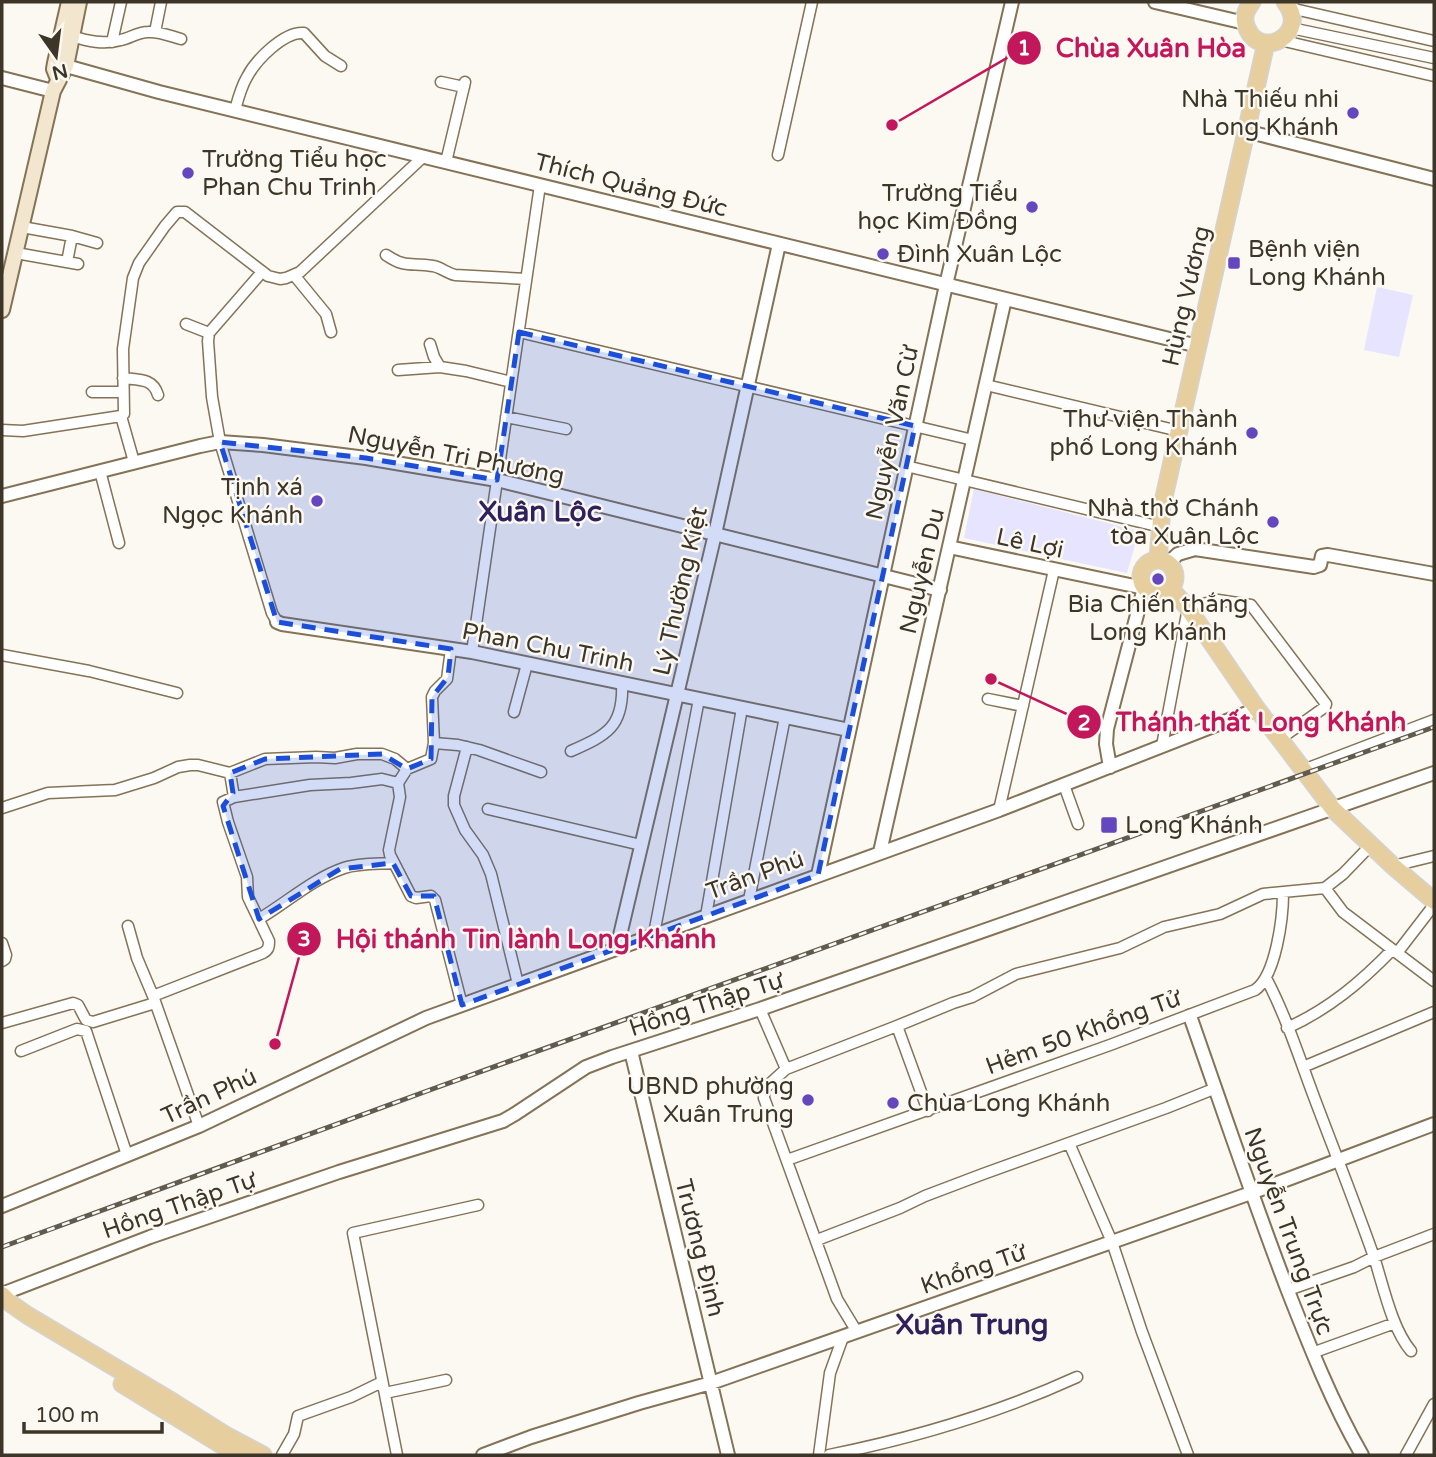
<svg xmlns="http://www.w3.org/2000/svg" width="1436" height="1457" font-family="'Varela Round',sans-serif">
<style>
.green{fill:#e6e4ff}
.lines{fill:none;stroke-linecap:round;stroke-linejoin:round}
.minor-casing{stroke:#847356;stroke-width:13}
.tertiary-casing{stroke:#847356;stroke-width:16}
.secondary-casing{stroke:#847356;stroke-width:18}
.primary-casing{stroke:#d4d3d0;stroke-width:19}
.minor{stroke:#fff;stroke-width:10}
.tertiary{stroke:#fff;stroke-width:12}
.secondary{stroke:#f3e6cf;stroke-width:14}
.primary{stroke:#e7ce9f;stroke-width:16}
.rail-casing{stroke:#615b4f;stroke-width:5}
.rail{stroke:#fcf8f2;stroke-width:2.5;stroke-dasharray:8;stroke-linecap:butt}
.marked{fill:#1d4ed8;fill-opacity:0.2;stroke:#1d4ed8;stroke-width:5;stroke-dasharray:14 9;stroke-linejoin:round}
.poi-dot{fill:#6446be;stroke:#fcf8f2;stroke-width:2.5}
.labels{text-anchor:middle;stroke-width:5;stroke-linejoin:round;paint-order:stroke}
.poi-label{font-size:24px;fill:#3c3528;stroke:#fcf8f2;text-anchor:end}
.street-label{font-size:24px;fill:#3c3528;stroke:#fcf8f2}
.quarter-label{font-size:28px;font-weight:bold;fill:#2f215b;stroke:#fcf8f2}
.leader{fill:none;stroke:#c2185b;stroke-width:2.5}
.callout-dot{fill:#c2185b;stroke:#fcf8f2;stroke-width:2.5}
.mark-label{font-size:21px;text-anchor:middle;font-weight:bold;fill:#fff}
.callout-label{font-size:26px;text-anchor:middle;font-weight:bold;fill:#c2185b;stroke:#fcf8f2;stroke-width:5;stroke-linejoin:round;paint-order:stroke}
</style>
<rect width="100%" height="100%" fill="#fcf8f2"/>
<path class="green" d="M 1377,287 L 1413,295 L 1399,357 L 1364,350 Z
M 974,489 L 1139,531 L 1127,573 L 964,538 Z"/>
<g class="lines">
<g class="minor-casing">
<path id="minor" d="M 1290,8 L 1434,41
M 1291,28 L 1434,58
M 155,32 L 161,2
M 71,36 C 88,41 103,45 121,40 C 130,38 138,32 148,32 C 159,31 170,36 181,39
M 1280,40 L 1434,76
M 112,42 L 121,2
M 441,82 L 464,87
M 235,110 C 238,99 241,87 247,77 C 256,60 284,31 304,33 L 325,56 L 341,66
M 778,155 L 812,2
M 446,162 L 465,82
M 22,227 L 72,236 L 97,243
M 16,253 L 78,264
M 386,255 C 407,269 411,262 433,266 C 440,267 447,273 455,275 L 526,279
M 67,262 L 72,236
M 262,272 L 209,333 L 208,341 L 212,397 L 220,442 L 272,613 L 277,622
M 294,275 L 326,314 L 331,332
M 186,324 L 209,333
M 519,332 L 973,440
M 430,344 L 434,357 L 440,367
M 398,370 L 440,367 L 466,371 L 511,382
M 123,378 C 139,380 153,378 158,395
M 986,385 L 1179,431
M 92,392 L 123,392
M 121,416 L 134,462
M 506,417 L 566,429
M 2,430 L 23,431 L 121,416 L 124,414 L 123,349 L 133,278 L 139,263 L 165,226 L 177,212 L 185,212 L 268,276 L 280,279 L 286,278 L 300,272 L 424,156
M 906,466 L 1161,527
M 100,471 L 119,543
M 472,652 L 540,185
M 2,655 L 89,671 L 177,693
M 988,699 L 1023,706
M 514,712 L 527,664
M 434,743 L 458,745 L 479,750 L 541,772
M 1162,746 L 1188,608 L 1218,600 L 1251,605 L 1326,704 L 1325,707 L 1280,739
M 467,747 L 454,796 L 454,805 L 465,830 L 483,855 L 491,874 L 518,984
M 571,751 C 607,735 624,727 622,683
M 407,769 L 431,759 L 434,743 L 432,697 L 435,691 L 447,679 L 451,649
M 1303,770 L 1434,720
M 230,773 L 234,797
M 1064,785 L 1078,824
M 2,808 L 48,793 L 115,790 L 154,778 L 178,767 L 190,765 L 198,765 L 230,773 L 265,759 L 316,757 L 335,758 L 357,754 L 382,754 L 395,759 L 407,769 L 398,783 L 400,797 L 389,850 L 390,855 L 411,896 L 416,898 L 431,896 L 435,900 L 462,1005
M 488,809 L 641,845
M 999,810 L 1054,570
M 1393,866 L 1434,856
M 1325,888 L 1343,912 L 1434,981
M 749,900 L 785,717
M 706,916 L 742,708
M 259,919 C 286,903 314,878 344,868 C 359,863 377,864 393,863
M 128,926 L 137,958 L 153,996
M 654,934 L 699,699
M 2,943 L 6,955 L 5,959 L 2,961
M 1397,953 L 1434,905
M 1266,978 C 1286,1016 1299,1057 1314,1097 C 1334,1150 1355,1203 1374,1257 C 1383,1285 1392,1329 1411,1351
M 760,1009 L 786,1069 L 764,1089 L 764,1098 L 837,1299 L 857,1332
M 2,1023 L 73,1003 L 78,1005 L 86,1020 L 93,1022 L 155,1003
M 897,1026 L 953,1003 L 972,997 L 1016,974 L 1120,948 L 1164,927 L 1220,914 L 1263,894 L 1325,888 L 1343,874 L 1371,845
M 1287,1028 C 1329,1009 1361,982 1392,950
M 21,1051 L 77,1029 L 86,1031 L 127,1155
M 1303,1067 L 1434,1012
M 786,1069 L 897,1026 L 928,1111
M 199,1126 L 153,996 L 263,953 C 268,950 269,948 269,941 L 248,897 L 247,877 L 228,822 L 223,802 L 234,797 L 310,785 L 351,783 L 382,779 L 398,783
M 1069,1143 L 1112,1242 L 1142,1332 L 1188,1455
M 787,1160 L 1110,1045 L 1255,990 C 1276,976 1283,917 1283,893
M 817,1240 L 900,1208 L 925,1196 L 983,1174 L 1166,1108 L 1216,1088
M 1288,1290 L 1354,1267 L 1374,1257 L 1434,1234
M 1312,1353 L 1395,1323
M 385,1393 L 446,1380
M 282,1455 L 294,1434 L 298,1416 L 351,1397 L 382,1382
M 397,1455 L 353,1233 L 478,1205
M 819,1455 L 830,1373 L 843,1337
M 829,1455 C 914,1438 998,1413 1077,1377
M 1406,1455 L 1434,1404"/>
</g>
<g class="tertiary-casing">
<path id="tertiary" d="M 1155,2 L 1245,23
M 59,64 L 159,92 L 1198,346
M 2,78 L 53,91
M 1246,131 L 1434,179
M 2,496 L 200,446 L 220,442 L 263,445 L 366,458 L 497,480 L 940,590
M 949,547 L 1144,588 L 1107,729 L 1106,744 L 1110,767
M 1168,563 L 1178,554 L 1195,549 L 1314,567 L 1320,565 L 1322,556 L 1328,555 L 1434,574
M 277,622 L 282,624 L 472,652 L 849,730
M 880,852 L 1005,299
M 818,875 L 946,285 L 1012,2
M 617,948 L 715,534 L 779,244
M 1190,1016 C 1222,1107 1253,1200 1288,1291 C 1310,1347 1332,1403 1362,1455
M 631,1051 L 728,1455
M 2,1206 L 199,1126 L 426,1018 L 999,810 L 1257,709
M 2,1294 L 150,1237 L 339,1172 L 503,1121 L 515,1114 L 586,1067 L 612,1057 L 760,1009 L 1434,773
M 483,1455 L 531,1437 L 639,1403 L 711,1383 L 1251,1193 L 1434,1124"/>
</g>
<g class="secondary-casing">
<path id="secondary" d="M 58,79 L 54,69 L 55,63 L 69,2
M 2,310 L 53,91 L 66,66 L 79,2"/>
</g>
<g class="primary-casing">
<path id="primary" d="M 1252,2 C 1246,10 1242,18 1247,28 C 1260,61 1311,34 1285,2
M1141 577a17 17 0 1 1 34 0a17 17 0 1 1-34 0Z
M 1158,560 L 1162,506 L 1266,43
M 1171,589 L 1188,608 L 1257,709 L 1333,809 L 1393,866 L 1434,901
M 2,1295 L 10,1303 L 27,1315 L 173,1402 L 227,1436 L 263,1455
M 122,1384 L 238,1455"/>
</g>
<use href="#minor" class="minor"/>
<use href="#tertiary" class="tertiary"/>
<use href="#secondary" class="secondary"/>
<use href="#primary" class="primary"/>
<g class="rail-casing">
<path id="rail" d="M 2,1247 L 427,1091 L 1434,727"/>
</g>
<use href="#rail" class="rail"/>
</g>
<path class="marked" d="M 519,332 L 915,426 L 818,875 L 462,1005 L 434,896 L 411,896 L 393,863 L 340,869 L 259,919 L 223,806 L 233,793 L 230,773 L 265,759 L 382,754 L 407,769 L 431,759 L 432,697 L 448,677 L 451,649 L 277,622 L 220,442 L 366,458 L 497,480 Z"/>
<g class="poi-dot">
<circle cx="1353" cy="113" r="7"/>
<circle cx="188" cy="173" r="7"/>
<circle cx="1032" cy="207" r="7"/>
<circle cx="883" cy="254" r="7"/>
<rect x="1227" y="256" width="14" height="14" rx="3.5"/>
<circle cx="1252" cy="433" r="7"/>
<circle cx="317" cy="501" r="7"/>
<circle cx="1273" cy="522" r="7"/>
<circle cx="1158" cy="579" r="7"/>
<rect x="1100" y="816" width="18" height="18" rx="3.5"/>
<circle cx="808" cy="1100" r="7"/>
<circle cx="893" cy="1103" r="7"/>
</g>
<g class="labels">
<g class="poi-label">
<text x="1339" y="107">Nhà Thiếu nhi<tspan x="1339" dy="28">Long Khánh</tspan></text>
<text x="202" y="167" text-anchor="start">Trường Tiểu học<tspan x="202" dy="28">Phan Chu Trinh</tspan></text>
<text x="1018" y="201">Trường Tiểu<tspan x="1018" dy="28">học Kim Đồng</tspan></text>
<text x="1248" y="257" text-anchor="start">Bệnh viện<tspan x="1248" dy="28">Long Khánh</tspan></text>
<text x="897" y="262" text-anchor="start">Đình Xuân Lộc</text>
<text x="1238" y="427">Thư viện Thành<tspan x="1238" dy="28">phố Long Khánh</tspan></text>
<text x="303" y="495">Tịnh xá<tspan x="303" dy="28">Ngọc Khánh</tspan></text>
<text x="1259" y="516">Nhà thờ Chánh<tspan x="1259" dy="28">tòa Xuân Lộc</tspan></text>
<text x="1158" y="612" text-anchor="middle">Bia Chiến thắng<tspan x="1158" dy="28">Long Khánh</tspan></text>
<text x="1125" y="833" text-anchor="start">Long Khánh</text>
<text x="794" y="1094">UBND phường<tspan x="794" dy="28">Xuân Trung</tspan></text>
<text x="907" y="1111" text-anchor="start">Chùa Long Khánh</text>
</g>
<g class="street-label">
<text transform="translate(631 185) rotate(14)" y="8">Thích Quảng Đức</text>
<text transform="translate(1186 296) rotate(-77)" y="8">Hùng Vương</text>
<text transform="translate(892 433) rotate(-78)" y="8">Nguyễn Văn Cừ</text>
<text transform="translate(456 455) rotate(11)" y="8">Nguyễn Tri Phương</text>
<text transform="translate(1030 543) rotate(12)" y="8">Lê Lợi</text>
<text transform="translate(922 571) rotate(-77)" y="8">Nguyễn Du</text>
<text transform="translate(680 591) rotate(-77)" y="8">Lý Thường Kiệt</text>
<text transform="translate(548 647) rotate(11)" y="8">Phan Chu Trinh</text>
<text transform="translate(755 875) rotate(-20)" y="8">Trần Phú</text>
<text transform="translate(706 1004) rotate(-18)" y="8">Hồng Thập Tự</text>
<text transform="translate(1083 1032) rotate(-20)" y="8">Hẻm 50 Khổng Tử</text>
<text transform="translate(209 1096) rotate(-25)" y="8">Trần Phú</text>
<text transform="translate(179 1205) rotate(-19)" y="8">Hồng Thập Tự</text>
<text transform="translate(1289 1231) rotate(70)" y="8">Nguyễn Trung Trực</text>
<text transform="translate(700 1248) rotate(76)" y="8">Trương Định</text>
<text transform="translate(973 1269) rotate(-19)" y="8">Khổng Tử</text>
</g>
<g class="quarter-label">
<text x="540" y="521">Xuân Lộc</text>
<text x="972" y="1334">Xuân Trung</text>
</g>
</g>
<path class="leader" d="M892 125L1024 48M991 679L1084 722M275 1044L304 939"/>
<g class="callout-dot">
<circle cx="892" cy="125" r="7"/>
<circle cx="991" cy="679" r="7"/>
<circle cx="275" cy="1044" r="7"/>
<circle cx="1024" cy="48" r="18"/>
<circle cx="1084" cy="722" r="18"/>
<circle cx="304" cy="939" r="18"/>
</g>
<g class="mark-label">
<text x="1024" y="55">1</text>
<text x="1084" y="730">2</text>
<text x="304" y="946">3</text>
</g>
<g class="callout-label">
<text x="1151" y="57">Chùa Xuân Hòa</text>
<text x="1261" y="731">Thánh thất Long Khánh</text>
<text x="526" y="948">Hội thánh Tin lành Long Khánh</text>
</g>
<rect width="1436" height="1457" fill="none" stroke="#3c3528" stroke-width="7"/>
<g transform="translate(56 56) rotate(166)" stroke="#fcf8f2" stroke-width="5" paint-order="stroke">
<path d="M0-5L12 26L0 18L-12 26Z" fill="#3c3528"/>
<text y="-10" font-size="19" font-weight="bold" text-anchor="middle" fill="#3c3528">N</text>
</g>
<path d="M24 1422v10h138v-10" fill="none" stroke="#3c3528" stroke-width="3.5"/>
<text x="35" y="1422" font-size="21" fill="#3c3528" stroke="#fcf8f2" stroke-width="5" paint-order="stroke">100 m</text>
</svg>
